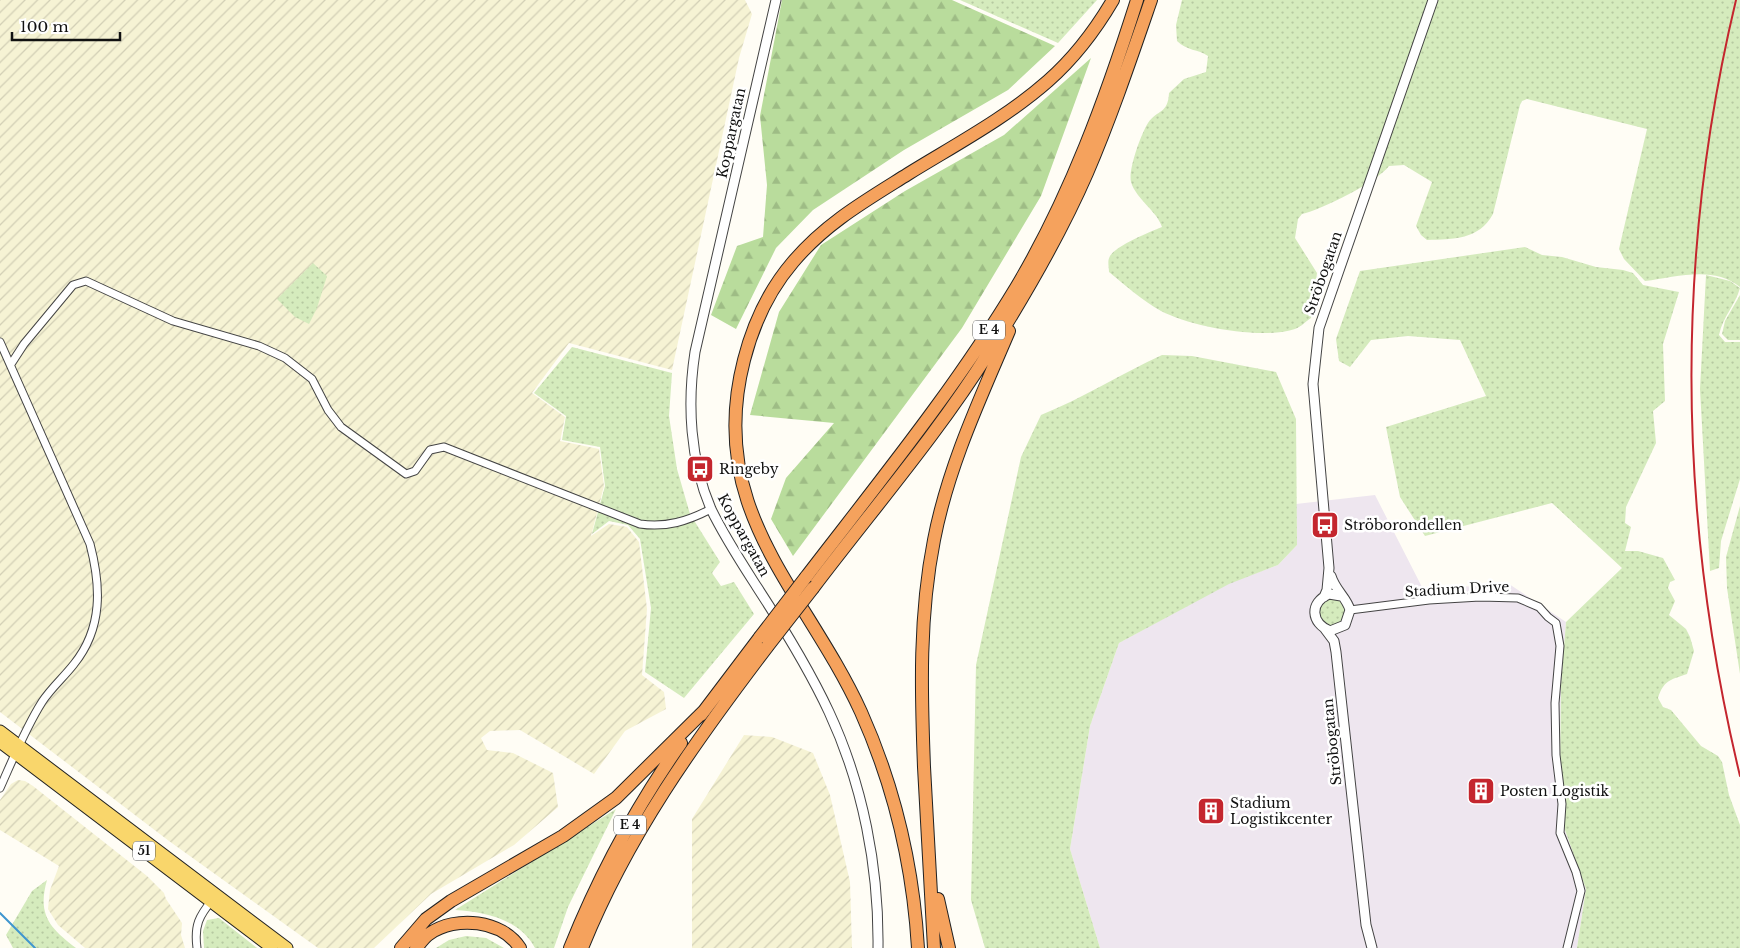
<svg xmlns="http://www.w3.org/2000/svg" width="1740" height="948" font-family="'Libre Baskerville',serif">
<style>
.industrial{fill:#eee6ef}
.farmland{fill:url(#farmland-furrows)}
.grass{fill:url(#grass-dots)}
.forest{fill:url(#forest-firs)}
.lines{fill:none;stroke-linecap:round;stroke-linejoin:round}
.stream{stroke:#3f96cf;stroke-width:2}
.minor-casing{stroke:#444;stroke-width:9}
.tertiary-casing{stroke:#444;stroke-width:11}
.primary-casing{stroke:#222;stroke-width:13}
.motorway-casing{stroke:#222;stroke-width:14}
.minor{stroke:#fff;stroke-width:7}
.tertiary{stroke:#fff;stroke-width:9}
.primary{stroke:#f9d66b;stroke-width:11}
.motorway{stroke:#f5a25d;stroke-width:12}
.rail{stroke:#c4262e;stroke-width:2}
.motorway-bridge-casing{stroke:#222;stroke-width:14;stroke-linecap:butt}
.motorway-bridge{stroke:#f5a25d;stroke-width:12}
.labels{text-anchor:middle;stroke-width:5;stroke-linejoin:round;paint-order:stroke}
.shield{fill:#fff;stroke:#585858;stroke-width:1}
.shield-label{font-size:12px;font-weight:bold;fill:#111}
.street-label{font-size:14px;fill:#111;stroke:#fff}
.poi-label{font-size:14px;fill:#111;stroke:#fff;text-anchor:start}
</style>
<defs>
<pattern id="farmland-furrows" width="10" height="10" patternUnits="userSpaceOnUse" patternTransform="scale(1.25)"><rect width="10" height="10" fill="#f6f3d4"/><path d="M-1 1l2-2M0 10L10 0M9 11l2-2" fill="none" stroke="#d2cfb5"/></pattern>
<pattern id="grass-dots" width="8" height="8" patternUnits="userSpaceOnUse" patternTransform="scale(1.25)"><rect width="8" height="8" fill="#d5ebbd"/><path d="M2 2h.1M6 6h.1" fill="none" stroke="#b6c8a1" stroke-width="1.8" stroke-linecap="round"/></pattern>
<pattern id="forest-firs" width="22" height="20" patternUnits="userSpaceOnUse" patternTransform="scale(1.25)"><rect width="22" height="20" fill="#b9dc9c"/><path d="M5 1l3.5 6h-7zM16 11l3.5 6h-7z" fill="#9ebc85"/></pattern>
</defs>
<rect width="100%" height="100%" fill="#fffdf5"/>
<path class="industrial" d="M 1375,495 L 1423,589 L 1509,584 L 1566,622 L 1561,685 L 1560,777 L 1565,830 L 1586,889 L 1577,948 L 1100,948 L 1070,849 L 1090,726 L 1119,643 L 1229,583 L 1278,565 L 1297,545 L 1296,504 Z"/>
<path class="farmland" d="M 0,0 L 745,0 L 752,14 L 739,58 L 672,370 L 569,343 L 532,393 L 565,417 L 560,441 L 599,449 L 604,486 L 591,536 L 609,524 L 627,527 L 639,542 L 647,609 L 642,675 L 664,692 L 666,709 L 625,731 L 594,774 L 520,730 L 490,731 L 481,738 L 487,750 L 513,753 L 553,773 L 558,807 L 514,845 L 431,894 L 374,948 L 318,948 L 169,841 L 0,712 Z
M 744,735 L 772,737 L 813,753 L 830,795 L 850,882 L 852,948 L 692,948 L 692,819 Z
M 18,780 L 25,781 L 33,786 L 147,876 L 164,893 L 166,899 L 182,923 L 181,935 L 185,948 L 85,948 L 58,925 L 48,909 L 50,890 L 59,866 L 0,830 L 0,800 L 11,784 Z"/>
<path class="grass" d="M 960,0 L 1097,0 L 1058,43 Z
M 1182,0 L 1740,0 L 1740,287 C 1714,265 1676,277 1645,281 L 1624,259 L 1619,249 L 1647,129 L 1527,99 L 1522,101 L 1520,105 L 1493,214 C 1479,240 1453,239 1427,240 L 1421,235 L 1416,226 L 1432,182 L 1404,165 L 1389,166 C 1377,182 1321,210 1302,214 L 1298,219 L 1295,238 L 1317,273 L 1311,318 C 1306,321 1301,327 1295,329 C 1262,340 1192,327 1161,311 C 1143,301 1125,285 1109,272 C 1109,267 1107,261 1110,256 C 1117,245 1150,232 1162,227 C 1157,211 1136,199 1131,182 C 1128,170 1141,134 1148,123 C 1158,109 1168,114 1169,93 L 1184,79 L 1206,72 L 1208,56 C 1198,49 1187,51 1177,41 L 1176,25 Z
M 1525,247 L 1542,255 L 1562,257 L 1596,267 L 1623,270 L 1633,273 L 1643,285 L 1679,292 L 1663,344 L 1665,401 L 1653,411 L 1656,443 L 1626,507 L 1625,523 L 1631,527 L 1625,551 L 1638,551 L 1663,558 L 1675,580 L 1670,582 L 1668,588 L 1675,601 L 1669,615 L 1686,629 L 1690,637 L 1694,651 L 1687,674 C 1670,680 1664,680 1658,698 L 1663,707 L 1671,710 L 1701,746 L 1718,756 L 1722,762 L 1729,795 L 1740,825 L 1740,948 L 1577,948 L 1586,889 L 1565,830 L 1560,778 L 1561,685 L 1566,622 L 1622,568 L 1552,503 L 1425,536 L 1400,497 L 1386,427 L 1486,396 L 1460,340 L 1408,336 L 1371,340 L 1350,367 L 1339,361 L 1336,339 L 1360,271 Z
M 313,263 L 327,276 L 317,308 L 309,324 L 295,317 L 277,299 Z
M 1706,275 L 1730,281 L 1740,288 C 1735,306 1723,316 1719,335 L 1725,342 L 1740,342 L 1740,479 L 1721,541 L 1719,568 L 1710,571 L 1700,389 Z
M 1740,295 L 1740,340 L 1728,340 L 1722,334 L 1725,321 Z
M 572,347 L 672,373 L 669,416 L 677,469 L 690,514 L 720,562 L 712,573 L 721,586 L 734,582 L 754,614 L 684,698 L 645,672 L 651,608 L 640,539 L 628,525 L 609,521 L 592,534 L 605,486 L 600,447 L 562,440 L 566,416 L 534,393 Z
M 1162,355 L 1192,356 L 1276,372 L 1296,419 L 1297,545 L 1278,565 L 1229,584 L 1119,643 L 1090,726 L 1070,849 L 1100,948 L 985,948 L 971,900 L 976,665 L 1021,457 L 1041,415 C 1083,398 1121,374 1162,355 Z
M 1740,506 L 1740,674 L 1727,588 L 1726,557 Z
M1318 613a14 14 0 1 1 28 0a14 14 0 1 1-28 0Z
M 616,809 L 568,907 L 554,948 L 535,948 C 520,919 485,912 455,910 Z
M 47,880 C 37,915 50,928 76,948 L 13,948 L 6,935 L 32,891 Z
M 219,918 L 257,948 L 204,948 L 203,931 L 207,920 Z
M 466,936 L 486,938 L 504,948 L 436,948 L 449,940 Z"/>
<path class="forest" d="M 782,0 L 952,0 L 1055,46 L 1008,90 L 904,150 L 813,210 L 776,248 L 736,329 L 711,315 L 737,246 L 763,237 L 767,185 L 760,116 Z
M 1091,58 L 1041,196 L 962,328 L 793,556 L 771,519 L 786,478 L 834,423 L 750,415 L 779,312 L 821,245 L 905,191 L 1004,135 Z"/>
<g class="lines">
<path class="stream" d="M 0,913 L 35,948"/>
<g class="minor-casing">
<path id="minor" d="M 0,342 L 90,544 C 101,586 103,628 74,664 C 64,677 51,688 42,702 C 25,729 13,759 0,788
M 11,364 L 24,344 L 73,285 L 86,281 L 173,321 L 259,346 L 285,358 L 312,379 L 328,410 L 341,427 L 406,474 L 415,471 L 430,450 L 444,447 L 640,524 C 666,528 688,521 711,509
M 1350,610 L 1429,600 L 1480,597 L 1518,598 L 1539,607 L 1548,617 L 1556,623 L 1560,646 L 1555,703 L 1556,755 L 1562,804 L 1560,833 L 1576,872 L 1581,891 L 1567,948
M 197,948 C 194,925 199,916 213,899"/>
</g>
<g class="tertiary-casing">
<path id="tertiary" d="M 776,0 L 695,352 C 687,404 690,460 711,509 C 724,536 741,562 757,587 C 783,627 809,669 829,712 C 863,785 879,868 878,948
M 1331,576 C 1335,590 1347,598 1350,610 L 1345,625 L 1330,631 C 1311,623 1309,603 1329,594 L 1341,596
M 1324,597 L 1327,590 L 1329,568 L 1313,384 L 1319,328 L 1433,0
M 1325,629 L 1334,641 L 1336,652 L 1366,925 L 1372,948"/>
</g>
<g class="primary-casing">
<path id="primary" d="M 0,731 L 287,948
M 0,742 L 272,948"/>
</g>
<g class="motorway-casing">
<path id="motorway" d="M 806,577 C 879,482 955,389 1017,286 C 1070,197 1106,98 1137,0
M 813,588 C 872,510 937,435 989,352 C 1025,295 1060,235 1087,173 C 1111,117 1131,58 1151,0
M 701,715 L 760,637
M 938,899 L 949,948
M 401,948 L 426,919 L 451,901 L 563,836 L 616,798 L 705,710
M 416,948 C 420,944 424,937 429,934 C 456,915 502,920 520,948
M 570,948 C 599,876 636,807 681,743
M 582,948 C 627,836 694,743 767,647
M 918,948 C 913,865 895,788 861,712 C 805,590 705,511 744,360 C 753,325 769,290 793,262 C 826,223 865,201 908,174 C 955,145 1006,118 1048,81 C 1073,59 1096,29 1113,0
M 934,948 C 931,888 927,827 924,767 C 921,690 919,616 934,540 C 948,467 980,399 1009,331"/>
</g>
<use href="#minor" class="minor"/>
<use href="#tertiary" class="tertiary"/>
<use href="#primary" class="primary"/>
<use href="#motorway" class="motorway"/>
<path class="rail" d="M 1736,0 C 1674,259 1678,518 1740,776"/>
<g class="motorway-bridge-casing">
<path id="motorway-bridge" d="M 760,637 L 806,577
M 767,647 L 813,588"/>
</g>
<use href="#motorway-bridge" class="motorway-bridge"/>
</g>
<defs>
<g id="bus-square" transform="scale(1.4375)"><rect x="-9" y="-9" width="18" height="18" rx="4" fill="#c4262e" stroke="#fff"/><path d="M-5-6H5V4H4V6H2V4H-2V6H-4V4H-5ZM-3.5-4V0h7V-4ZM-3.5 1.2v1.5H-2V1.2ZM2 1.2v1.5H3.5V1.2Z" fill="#fff"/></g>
<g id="building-square" transform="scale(1.4375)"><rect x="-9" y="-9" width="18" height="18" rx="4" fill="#c4262e" stroke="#fff"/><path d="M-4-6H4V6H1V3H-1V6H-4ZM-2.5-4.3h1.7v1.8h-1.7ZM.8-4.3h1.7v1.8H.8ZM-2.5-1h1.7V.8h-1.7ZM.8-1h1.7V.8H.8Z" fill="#fff"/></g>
</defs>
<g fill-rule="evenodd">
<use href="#bus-square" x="700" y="469"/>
<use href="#bus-square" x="1325" y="525"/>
<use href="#building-square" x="1481" y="791"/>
<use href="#building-square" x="1211" y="811"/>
</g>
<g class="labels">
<g class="shield">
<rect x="973" y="320.5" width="32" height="19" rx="4"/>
<rect x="614" y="815.5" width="32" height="19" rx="4"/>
<rect x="133" y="841.5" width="22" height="19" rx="4"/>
</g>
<g class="shield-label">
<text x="989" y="334">E 4</text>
<text x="630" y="829">E 4</text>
<text x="144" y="855">51</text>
</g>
<g class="street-label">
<text transform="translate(731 133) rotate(-78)" y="5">Koppargatan</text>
<text transform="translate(1323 273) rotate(-71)" y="5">Ströbogatan</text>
<text transform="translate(744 535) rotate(61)" y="5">Koppargatan</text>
<text transform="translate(1457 589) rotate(-3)" y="5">Stadium Drive</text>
<text transform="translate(1332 742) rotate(-96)" y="5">Ströbogatan</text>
</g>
<g class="poi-label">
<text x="719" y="474">Ringeby</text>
<text x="1344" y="530">Ströborondellen</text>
<text x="1500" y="796">Posten Logistik</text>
<text x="1230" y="808">Stadium<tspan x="1230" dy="16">Logistikcenter</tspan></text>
</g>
</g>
<path d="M12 32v8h108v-8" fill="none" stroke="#111111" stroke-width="2.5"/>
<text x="20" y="32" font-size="15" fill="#111111" stroke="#ffffff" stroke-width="4" paint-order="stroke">100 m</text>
</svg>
